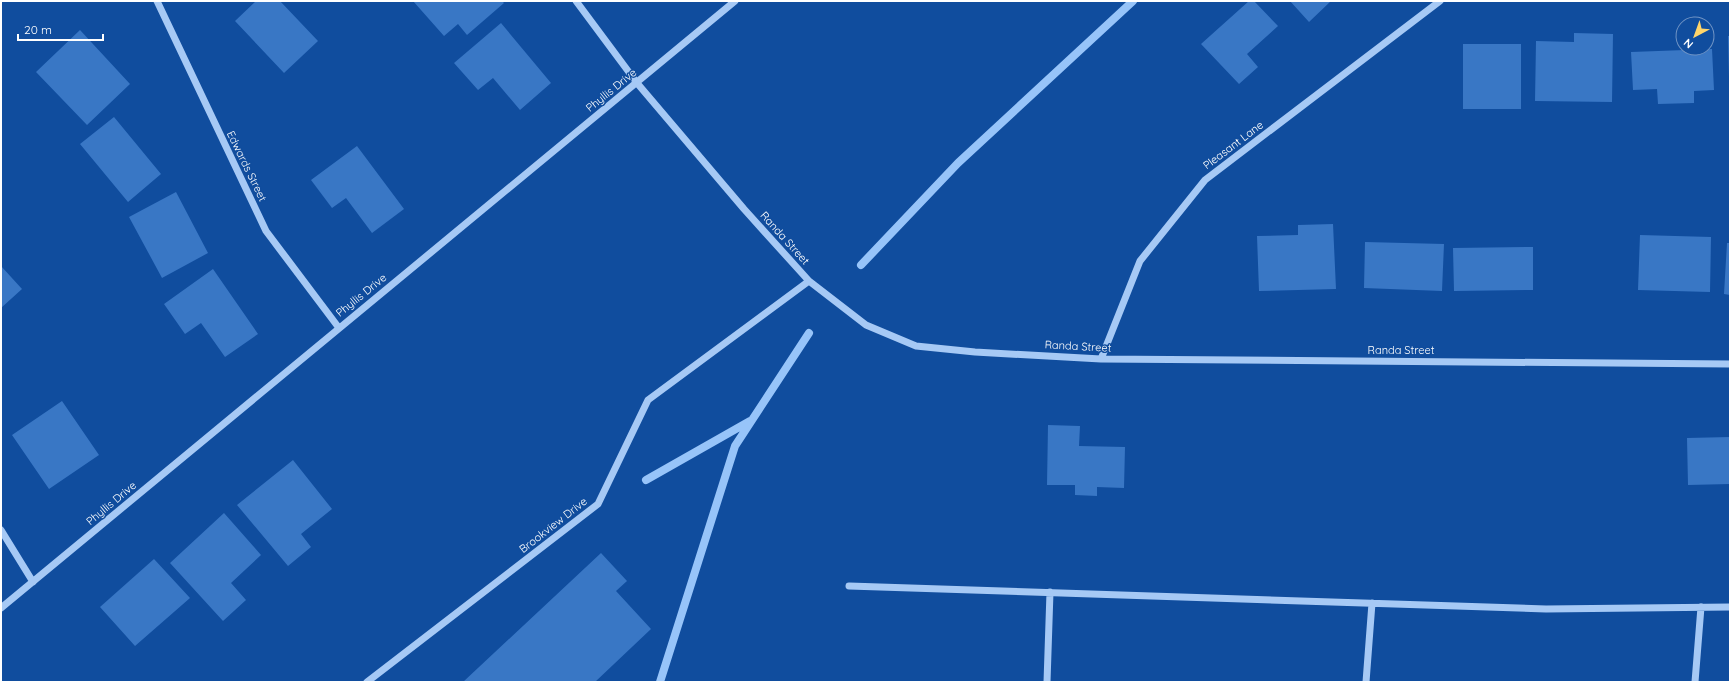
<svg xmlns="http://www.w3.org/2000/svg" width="1731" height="683" font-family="Quicksand,sans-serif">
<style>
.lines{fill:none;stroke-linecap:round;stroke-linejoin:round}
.stream{stroke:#97c4f9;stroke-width:8}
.building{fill:#3977c5}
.minor{stroke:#a6c9f5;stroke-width:7}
.labels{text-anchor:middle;stroke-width:3;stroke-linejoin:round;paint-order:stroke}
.street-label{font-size:11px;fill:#fff;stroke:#104d9e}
</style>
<rect width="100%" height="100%" fill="#104d9e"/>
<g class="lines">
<path class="stream" d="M 861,265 L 958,163 L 1133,1
M 646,480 L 750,421
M 660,682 L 735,446 L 809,333"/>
</g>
<path class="building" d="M 256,1 L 280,1 L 318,41 L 284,73 L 235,21 Z
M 413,1 L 502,1 L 504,3 L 467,35 L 458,24 L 444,36 Z
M 1249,1 L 1254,1 L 1278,26 L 1247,54 L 1258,67 L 1239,84 L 1201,44 Z
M 1290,1 L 1331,1 L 1309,22 Z
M 501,23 L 551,83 L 520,110 L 493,78 L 478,90 L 454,63 Z
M 80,30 L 130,84 L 87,125 L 36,72 Z
M 1574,33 L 1613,34 L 1612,102 L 1535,101 L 1536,41 L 1574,42 Z
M 1728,36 L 1730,36 L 1730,77 L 1729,77 Z
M 1463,44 L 1521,44 L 1521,109 L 1463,109 Z
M 1712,49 L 1714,90 L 1694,91 L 1694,103 L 1658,104 L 1657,89 L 1633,90 L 1631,52 Z
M 114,117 L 161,174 L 128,202 L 80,144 Z
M 357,146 L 404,209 L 372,233 L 346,198 L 332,208 L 311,180 Z
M 176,192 L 208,253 L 162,278 L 129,217 Z
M 1333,224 L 1336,289 L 1259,291 L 1257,236 L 1298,235 L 1298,225 Z
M 1640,235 L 1711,237 L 1710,292 L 1638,290 Z
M 1365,242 L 1444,244 L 1442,291 L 1364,288 Z
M 1727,243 L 1730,243 L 1730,295 L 1724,294 Z
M 1533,247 L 1533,290 L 1454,291 L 1453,248 Z
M 1,266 L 22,289 L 1,308 Z
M 213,269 L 258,334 L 225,357 L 201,323 L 185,334 L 164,304 Z
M 62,401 L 99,455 L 49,489 L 12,435 Z
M 1048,425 L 1080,426 L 1079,446 L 1125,447 L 1124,488 L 1097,487 L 1097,496 L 1075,495 L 1075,485 L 1047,485 Z
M 1730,437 L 1730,484 L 1688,485 L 1687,438 Z
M 293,460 L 332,509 L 301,534 L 311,547 L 288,566 L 237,505 Z
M 224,513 L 261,555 L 231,583 L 246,600 L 223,621 L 170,563 Z
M 601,553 L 627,581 L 616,591 L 651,629 L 595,682 L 463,682 Z
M 154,559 L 190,598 L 135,646 L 100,607 Z"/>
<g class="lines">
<path class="minor" d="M 157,1 L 266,231 L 339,328
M 576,1 L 637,83 L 744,209 L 809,281 L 866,325 L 916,346 L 975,352 L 1101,359 L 1730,364
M 1101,359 L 1140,261 L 1205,180 L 1440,1
M 1,530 L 33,582
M 849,586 L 1546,609 L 1730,607
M 1,608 L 735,1
M 367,682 L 598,504 L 648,400 L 809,281
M 1047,682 L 1050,592
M 1366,682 L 1372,603
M 1695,682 L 1701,607"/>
</g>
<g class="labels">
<g class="street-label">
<text transform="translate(611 90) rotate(-39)" y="4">Phyllis Drive</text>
<text transform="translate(1233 145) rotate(-37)" y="4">Pleasant Lane</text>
<text transform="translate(247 166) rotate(64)" y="4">Edwards Street</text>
<text transform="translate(785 238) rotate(48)" y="4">Randa Street</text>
<text transform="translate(361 295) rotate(-39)" y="4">Phyllis Drive</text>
<text transform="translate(1078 346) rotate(3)" y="4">Randa Street</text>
<text x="1401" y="354">Randa Street</text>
<text transform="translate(111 503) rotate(-40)" y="4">Phyllis Drive</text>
<text transform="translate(553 525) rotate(-38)" y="4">Brookview Drive</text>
</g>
</g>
<rect width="1731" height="683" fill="none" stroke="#ffffff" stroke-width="4"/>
<g transform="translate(1695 36) rotate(221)"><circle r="19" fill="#104d9e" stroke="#7094c5"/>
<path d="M0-3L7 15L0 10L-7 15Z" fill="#ffd56a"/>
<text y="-6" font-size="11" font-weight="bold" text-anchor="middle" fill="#ffffff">N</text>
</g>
<path d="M18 34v6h85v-6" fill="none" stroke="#ffffff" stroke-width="2"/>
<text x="24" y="34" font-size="12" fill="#ffffff" stroke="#104d9e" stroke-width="3" paint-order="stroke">20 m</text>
</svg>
